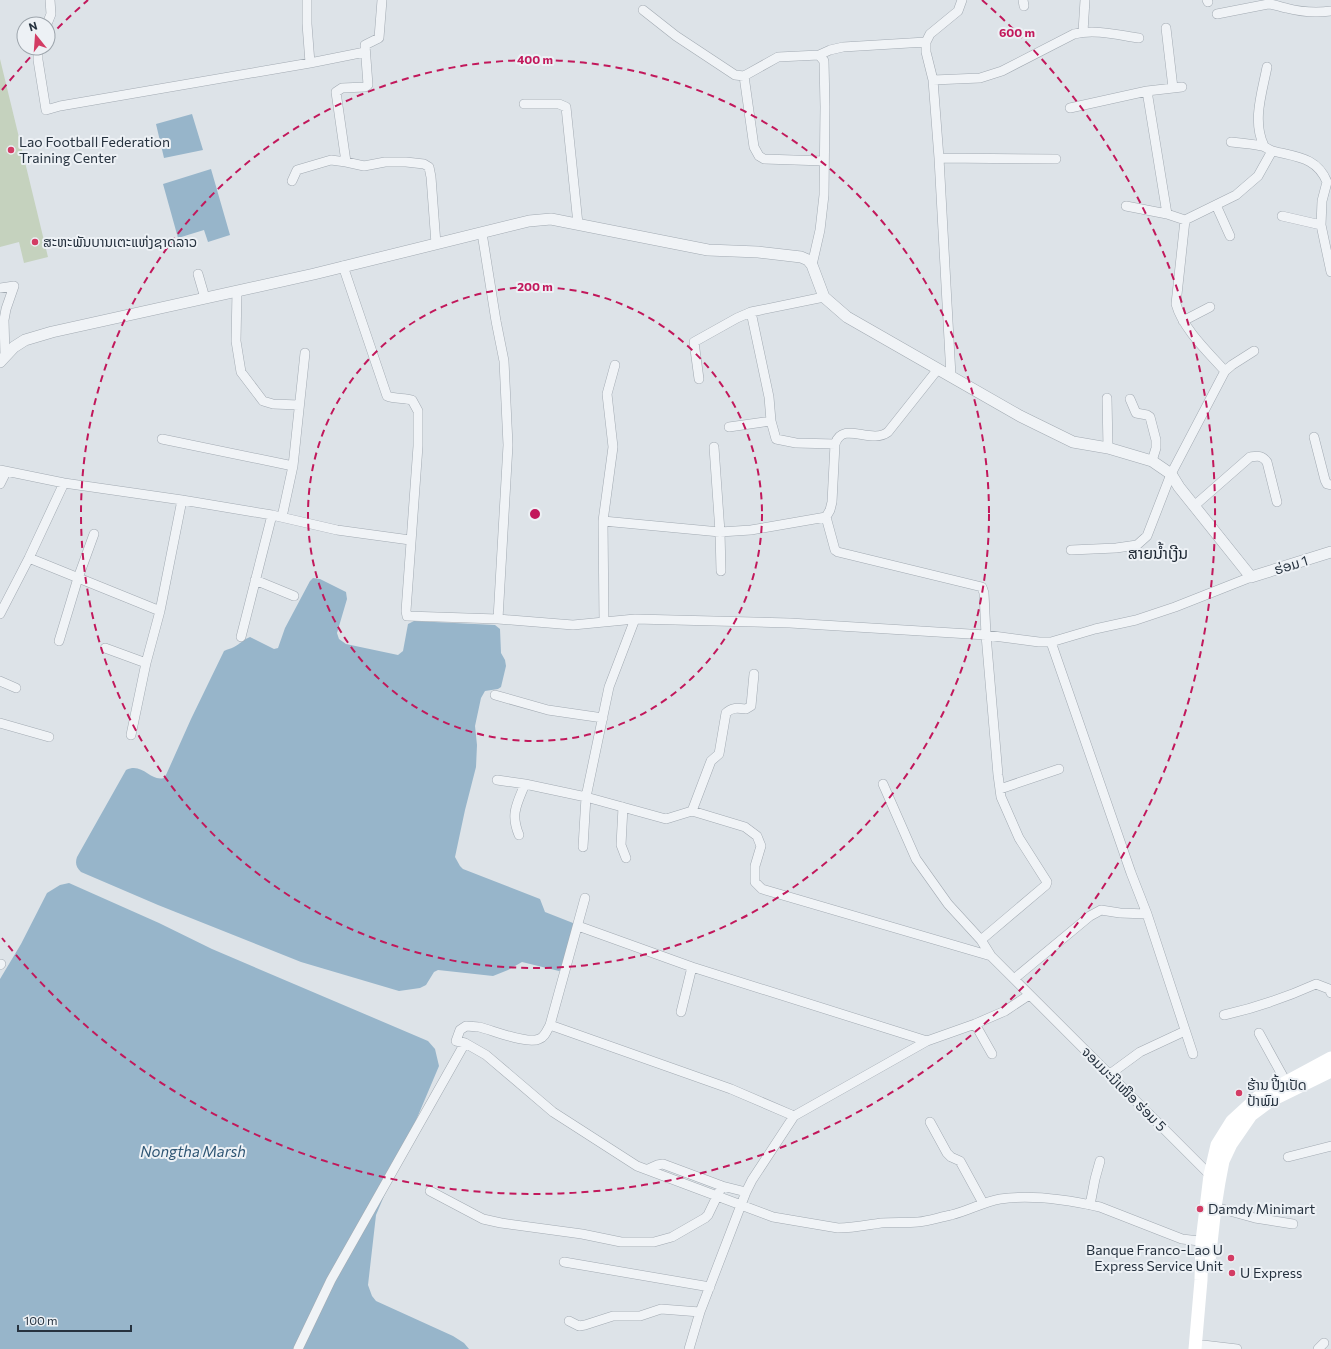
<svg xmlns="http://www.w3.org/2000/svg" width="1331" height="1349" font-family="Commissioner,'Noto Sans Lao',sans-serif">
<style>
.green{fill:#c5d2be}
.water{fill:#97b5ca}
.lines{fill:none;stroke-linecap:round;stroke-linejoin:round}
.minor-casing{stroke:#a2aab2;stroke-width:10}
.tertiary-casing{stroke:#a2aab2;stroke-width:12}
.minor{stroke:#f0f3f6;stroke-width:9}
.tertiary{stroke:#f0f3f6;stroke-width:11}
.secondary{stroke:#fff;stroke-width:13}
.ring{fill:none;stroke:#c2185b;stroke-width:2;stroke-dasharray:7 5}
.poi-dot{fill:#d33c64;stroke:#edf1f5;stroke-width:1.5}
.labels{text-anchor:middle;stroke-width:4;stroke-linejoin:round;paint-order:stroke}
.poi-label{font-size:14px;fill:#26323f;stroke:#edf1f5;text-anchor:start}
.street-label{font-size:14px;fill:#26323f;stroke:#edf1f5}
.water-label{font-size:15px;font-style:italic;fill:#2f5674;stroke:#edf1f5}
.quarter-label{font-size:16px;fill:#19232f;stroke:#edf1f5}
.centre{fill:#c2185b;stroke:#edf1f5;stroke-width:2}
.ring-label{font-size:12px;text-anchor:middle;font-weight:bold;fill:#c2185b;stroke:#edf1f5;stroke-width:4;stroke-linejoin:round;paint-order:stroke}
</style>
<rect width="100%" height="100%" fill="#dde3e8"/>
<path class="green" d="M 0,59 L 48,257 L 24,263 L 19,242 L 0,247 Z"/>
<path class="water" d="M 192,114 L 203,150 L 164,158 L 156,124 Z
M 211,169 L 230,235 L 208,242 L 204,230 L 178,238 L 163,184 Z
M 313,578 L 320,579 L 346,592 L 347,599 L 337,633 L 339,639 L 346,644 L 398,655 L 403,651 L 408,624 L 414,621 L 495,625 L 500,629 L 501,653 L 505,660 L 506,666 L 501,687 L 498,689 L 485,691 L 481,698 L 475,726 L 477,745 L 476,767 L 465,810 L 455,857 L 460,866 L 463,869 L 540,899 L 545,912 L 573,923 L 574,927 L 561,970 L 559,971 L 522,962 L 508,970 L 493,976 L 438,970 L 434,972 L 426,985 L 420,988 L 399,991 L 301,962 L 158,905 L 81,872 C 76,867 75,863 77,857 L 126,770 C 143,762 150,782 164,778 L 166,775 L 191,719 L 224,651 C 228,649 230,649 234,647 C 240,644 244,639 250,637 L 274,649 L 278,648 L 285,628 L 310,581 Z
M 69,883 L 159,923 L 212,949 L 428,1041 L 435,1049 L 439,1066 L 376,1215 L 368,1285 L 372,1296 L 376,1301 L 453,1336 L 464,1343 L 469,1349 L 0,1349 L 0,979 L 21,944 L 47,893 L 60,885 Z"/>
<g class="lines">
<g class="minor-casing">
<path id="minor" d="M 307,0 L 307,24 L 310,63
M 1023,0 L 1024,6
M 1207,0 L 1208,2
M 643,10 L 676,36 L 735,75 L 744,76 L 778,57 L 819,55 L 824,61 L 825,107 L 824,195 L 820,230 L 812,265
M 1217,14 L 1268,4 C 1275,4 1280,7 1286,8 C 1301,12 1316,13 1331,11
M 47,24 L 51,14 L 50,0
M 1166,28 L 1173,88
M 1083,32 L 1085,0
M 38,48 L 38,60 L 46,110 L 60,106 L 310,63 L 365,52
M 819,55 L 830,50 L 843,47 L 926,42
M 744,76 L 754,147 L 759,156 L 764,159 L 824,161
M 933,80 L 980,78 L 1002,71 L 1074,34 C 1095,29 1118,35 1139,38
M 1147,91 L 1167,214
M 524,104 L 559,104 L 566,107 L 578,224
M 1070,108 L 1147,91 L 1182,87
M 1231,142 C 1241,143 1252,144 1262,146 C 1266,147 1269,150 1273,151 C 1296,157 1317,157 1327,182 L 1322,201 L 1321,225 L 1331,272
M 1264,146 C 1252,121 1262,93 1267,67
M 939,158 L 1056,159
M 346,162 L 336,92 L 342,88 L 365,87 L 368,85 L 365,45 L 379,38 L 382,0
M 292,181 L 297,170 L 331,160 L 346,162 L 364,166 L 385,162 L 406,162 L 424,164 L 429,167 L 431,177 L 436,244
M 1216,205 L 1230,236
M 1126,206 L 1167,214 L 1185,220 L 1236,195 L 1258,176 L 1272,151
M 1282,216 L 1321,225
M 1185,220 L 1176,304 C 1183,329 1208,352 1225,371
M 482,233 L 496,321 L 504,361 L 508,445 L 498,619
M 343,266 L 387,396 C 395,399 404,398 412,400 L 418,411 L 418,446 L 406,611 L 407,616 L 498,619 L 573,625 L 635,619 L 790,623 L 986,635 L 1039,642 L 1051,642 L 1095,629 L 1136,620 L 1175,607 L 1251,577
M 198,274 L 205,298
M 0,288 L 14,286 L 6,309 L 4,320 L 5,356
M 237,291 L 236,341 L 241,372 L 263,401 L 273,404 L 299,405
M 751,312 L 769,397 L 771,421 L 776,439 L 796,443 L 835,444
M 1183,321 L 1210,307
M 938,369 L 888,432 C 871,445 843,420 835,444 L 832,502 L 830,510 L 826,517 L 835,550 L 838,552 L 982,587 L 984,593 L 986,635 L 998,775 L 1001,797 L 1019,838 L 1047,882 L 1046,885 L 981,940
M 951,376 L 939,158 L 933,80 L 926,52 L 926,42 L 930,34 L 958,11 L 962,0
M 699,379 L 694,342 L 737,318 L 751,312 L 824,297
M 1107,398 L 1108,448
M 1130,399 L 1136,413 L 1147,415 L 1150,417 L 1156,440 L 1156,448 L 1152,461
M 729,427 L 771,421
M 1314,437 L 1325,480 L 1327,484 L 1331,485
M 162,439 L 293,466
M 714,447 L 720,532 L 721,571
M 0,470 L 64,483 L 182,500 L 272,515 L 337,530 L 410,540
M 0,484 L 6,472
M 1194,506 L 1250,457 C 1258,456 1262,455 1267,462 L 1277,502
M 282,517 L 293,466 L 305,353
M 603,521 L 720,532 L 751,530 L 826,517
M 1071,550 L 1116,548 L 1137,545 L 1147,536 L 1171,474 L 1225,371 L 1232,365 L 1254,351
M 29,558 L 160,611
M 255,580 L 294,596
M 0,614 L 29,558 L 64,483
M 604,622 L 603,521 L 613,447 L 607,394 L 615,365
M 241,637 L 272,515
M 59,641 L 78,578 L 94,534
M 1051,642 L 1131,873 L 1147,914 L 1193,1054
M 105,648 L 146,663
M 0,681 L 16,688
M 495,695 L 548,710 L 603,718
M 0,723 L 49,737
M 131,735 L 146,663 L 160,611 L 182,500
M 497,780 L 525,784 L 586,797 L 666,819 L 692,811 L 745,827 L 757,836 L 761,846 L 755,866 L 755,882 L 762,889 L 991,956
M 883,784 L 916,859 L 948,904 L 981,940 L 991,956 L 1213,1178
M 1000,789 L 1059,769
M 623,807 L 621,845 L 626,858
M 692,811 L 711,761 L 719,754 L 726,713 C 732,707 738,708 746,709 L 751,706 L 754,674
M 519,835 C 510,814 517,804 525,784
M 583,847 L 586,797 L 609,687 L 635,619
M 585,898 L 550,1025 C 547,1030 545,1037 539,1039 C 528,1045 492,1030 479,1027 C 475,1027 470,1026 466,1026 L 460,1030 L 456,1041 L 465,1043 L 486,1055 L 553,1112 L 637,1166 L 773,1217 L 838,1228 C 853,1228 867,1225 881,1223 C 893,1222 906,1223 918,1222 C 929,1221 940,1217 951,1215 C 968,1211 983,1202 1000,1199 C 1033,1194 1069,1200 1100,1207 L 1182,1239 L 1208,1242
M 578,926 L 692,967 L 927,1041
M 0,965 L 1,964
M 1014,979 L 1090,916 L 1101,910 L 1120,913 L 1147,914
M 681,1012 L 692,967
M 1224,1015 C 1255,1008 1287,997 1316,984 L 1329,989 L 1331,993
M 975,1024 L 992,1054
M 550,1025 L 731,1089 L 794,1116
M 1259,1033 L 1286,1082
M 1110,1074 L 1140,1052 L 1185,1031
M 930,1122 L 947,1153 L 951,1157 L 960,1161 L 983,1203
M 1288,1157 L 1331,1146
M 648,1169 L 657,1165 L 663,1164 L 722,1186 L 746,1192
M 430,1191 L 483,1219 L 501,1223 L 582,1234 L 621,1242 L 654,1242 L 672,1237 L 705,1218 L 708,1215 L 722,1186
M 1090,1205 L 1095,1179 L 1100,1161
M 1215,1207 L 1255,1218 L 1293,1224
M 564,1262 L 710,1287
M 569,1321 L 579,1326 L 585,1325 L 613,1316 L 640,1316 L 661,1309 L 700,1312
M 1203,1345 L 1237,1349
M 298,1349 L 331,1280 L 465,1043
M 689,1349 L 700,1312 L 746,1192 L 752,1180 L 794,1116 L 927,1041 L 975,1024 L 1005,1011 L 1029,995
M 1318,1349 L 1324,1343"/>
</g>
<g class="tertiary-casing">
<path id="tertiary" d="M 0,362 L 14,347 L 25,340 L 52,332 L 314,274 L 529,221 L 551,219 L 708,250 L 758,252 L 801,257 L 808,260 L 812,265 L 824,297 L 847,317 L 1020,416 L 1073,442 L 1108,448 L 1152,461 L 1171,474 L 1179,487 L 1251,577 L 1331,552"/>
</g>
<use href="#minor" class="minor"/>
<use href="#tertiary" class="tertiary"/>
<path class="secondary" d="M 1209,1261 L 1215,1207 L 1219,1182 L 1223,1161 L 1231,1144 L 1251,1115 L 1270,1101 L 1331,1071
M 1195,1349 L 1201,1280 L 1202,1241 L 1210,1175 L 1217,1145 L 1232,1121 L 1257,1098 L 1331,1058"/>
</g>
<g class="ring">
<circle cx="535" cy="514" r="227"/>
<circle cx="535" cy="514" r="454"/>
<path d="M2 90A681 681 0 0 1 37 50M49 37A681 681 0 0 1 88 0M982 0A681 681 0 1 1 2 938"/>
</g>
<g class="poi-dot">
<circle cx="11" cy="150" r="4"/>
<circle cx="35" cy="242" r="4"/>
<circle cx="1239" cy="1093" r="4"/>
<circle cx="1200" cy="1209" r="4"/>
<circle cx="1231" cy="1258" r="4"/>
<circle cx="1232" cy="1273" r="4"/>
</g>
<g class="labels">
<g class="poi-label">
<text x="19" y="147">Lao Football Federation<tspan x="19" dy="16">Training Center</tspan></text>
<text x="43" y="247">ສະຫະພັນບານເຕະແຫ່ງຊາດລາວ</text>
<text x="1247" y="1090">ຮ້ານ ປີ້ງເປັດ<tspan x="1247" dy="16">ປ້າພົມ</tspan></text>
<text x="1208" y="1214">Damdy Minimart</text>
<text x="1223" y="1255" text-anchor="end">Banque Franco-Lao U<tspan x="1223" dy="16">Express Service Unit</tspan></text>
<text x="1240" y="1278">U Express</text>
</g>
<g class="street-label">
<text transform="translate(1291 565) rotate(-17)" y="5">ຮ່ອມ 1</text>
<text transform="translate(1124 1089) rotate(45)" y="5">ຈອມມະນີເໜືອ ຮ່ອມ 5</text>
</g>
<g class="water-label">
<text x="193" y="1157">Nongtha Marsh</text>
</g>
<g class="quarter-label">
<text x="1158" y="559">ສາຍນ້ຳເງີນ</text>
</g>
</g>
<circle cx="535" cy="514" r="6" class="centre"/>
<g class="ring-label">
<text x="1017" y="37">600 m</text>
<text x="535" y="64">400 m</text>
<text x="535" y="291">200 m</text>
</g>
<g transform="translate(36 36) rotate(343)"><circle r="19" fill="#edf1f5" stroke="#9da5ac"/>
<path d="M0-3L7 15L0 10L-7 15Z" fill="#d33c64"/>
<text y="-6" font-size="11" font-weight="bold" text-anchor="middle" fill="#26323f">N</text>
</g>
<path d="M18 1325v6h113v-6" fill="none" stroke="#26323f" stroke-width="2"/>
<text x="24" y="1325" font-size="12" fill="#26323f" stroke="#edf1f5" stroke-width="3" paint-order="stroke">100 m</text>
</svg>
